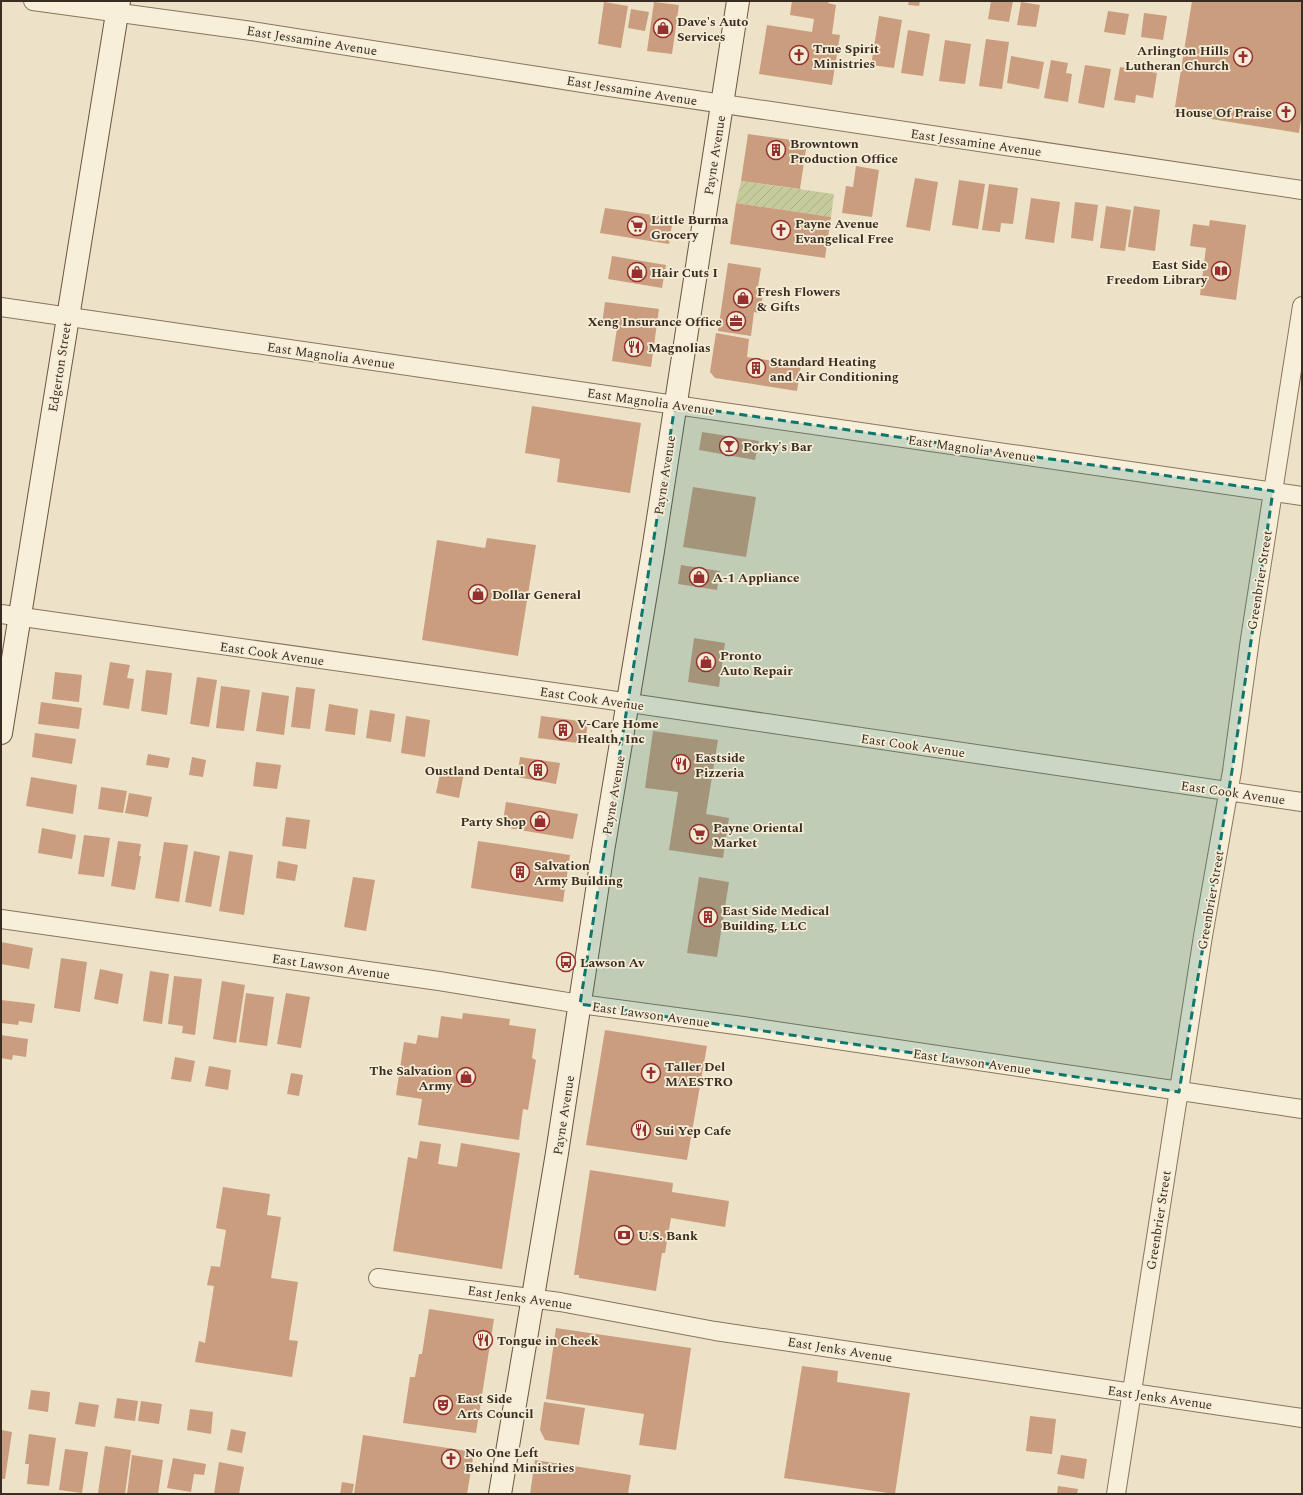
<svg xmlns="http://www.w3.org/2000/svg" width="1303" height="1495" font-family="Spectral,serif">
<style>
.garden{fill:url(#garden-furrows)}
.building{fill:#ca9d7e}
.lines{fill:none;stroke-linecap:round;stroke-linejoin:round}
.street-casing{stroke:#88745d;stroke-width:20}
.secondary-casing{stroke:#6a5540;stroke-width:24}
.street{stroke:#f8efda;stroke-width:18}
.secondary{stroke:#f8efda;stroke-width:22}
.marked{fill:#0f766e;fill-opacity:0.2;stroke:#0f766e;stroke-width:3;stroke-dasharray:8 5;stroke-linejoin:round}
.labels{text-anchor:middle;stroke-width:3.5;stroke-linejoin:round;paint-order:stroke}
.poi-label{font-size:13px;font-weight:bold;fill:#392c20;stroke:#f5ecd6;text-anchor:start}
.street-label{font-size:13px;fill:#392c20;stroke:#f5ecd6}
</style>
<defs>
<pattern id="garden-furrows" width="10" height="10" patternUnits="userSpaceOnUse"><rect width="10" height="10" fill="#c6cb9b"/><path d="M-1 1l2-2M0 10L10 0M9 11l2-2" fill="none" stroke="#abae85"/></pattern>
</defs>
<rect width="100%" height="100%" fill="#ede2c7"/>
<path class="garden" d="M 741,181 L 834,194 L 831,217 L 736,203 Z"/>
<path class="building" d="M 792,1 L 829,1 L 828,3 L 836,5 L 832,34 L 840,35 L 832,85 L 759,74 L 767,25 L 812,32 L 814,19 L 790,15 Z
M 909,1 L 920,1 L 919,6 L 908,5 Z
M 991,1 L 1013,1 L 1009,22 L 988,19 Z
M 1192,1 L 1302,1 L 1302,112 L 1299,133 L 1174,113 Z
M 604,2 L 628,6 L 621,48 L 598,44 Z
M 654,2 L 679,5 L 672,54 L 647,51 Z
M 1021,2 L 1040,5 L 1036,27 L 1017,25 Z
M 631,9 L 649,12 L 645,31 L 628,28 Z
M 1108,11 L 1129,14 L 1125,35 L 1104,32 Z
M 1144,13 L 1167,16 L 1163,40 L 1141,37 Z
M 879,16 L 902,20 L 894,68 L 871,65 Z
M 908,30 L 930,34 L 923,76 L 901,73 Z
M 986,39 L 1009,42 L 1002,89 L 979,86 Z
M 945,40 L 971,44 L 965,84 L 939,81 Z
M 1011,56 L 1044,62 L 1039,89 L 1007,83 Z
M 1051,60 L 1068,63 L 1066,73 L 1072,74 L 1068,102 L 1044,98 Z
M 1085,65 L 1111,69 L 1104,108 L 1078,103 Z
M 1120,67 L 1157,73 L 1153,98 L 1136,95 L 1135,103 L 1114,100 Z
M 748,134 L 807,142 L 800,189 L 741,181 Z
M 856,166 L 879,170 L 872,217 L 842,213 L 846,186 L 853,187 Z
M 915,178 L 938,182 L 930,231 L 906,227 Z
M 959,180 L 985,184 L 978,229 L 952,225 Z
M 989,184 L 1018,188 L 1013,224 L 1001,223 L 1000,232 L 982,230 Z
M 1031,198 L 1060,202 L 1054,243 L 1025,239 Z
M 1075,202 L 1098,205 L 1093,241 L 1071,238 Z
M 736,203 L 831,217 L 825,258 L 730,244 Z
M 1106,206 L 1131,210 L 1125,251 L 1100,248 Z
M 1134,206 L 1160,210 L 1155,251 L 1128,247 Z
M 605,208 L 673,218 L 669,244 L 600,233 Z
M 1210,220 L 1246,225 L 1236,300 L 1200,295 L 1206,248 L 1190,246 L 1193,224 L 1209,226 Z
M 612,256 L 666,265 L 662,288 L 608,279 Z
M 728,263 L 761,268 L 758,287 L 764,288 L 760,313 L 754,312 L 751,336 L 718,331 Z
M 605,302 L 659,309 L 651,367 L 612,361 L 617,328 L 602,325 Z
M 716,333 L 749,339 L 747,357 L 801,365 L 797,391 L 715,378 L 710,372 Z
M 532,406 L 641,423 L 630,493 L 557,482 L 560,459 L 525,453 Z
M 702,432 L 759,441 L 755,460 L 699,450 Z
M 693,487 L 756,497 L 746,557 L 683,547 Z
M 487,538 L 536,545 L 518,656 L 422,640 L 437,540 L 485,548 Z
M 681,565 L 720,571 L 717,590 L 678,584 Z
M 694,638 L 725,643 L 719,687 L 688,682 Z
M 110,662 L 130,665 L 127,678 L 134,679 L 129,709 L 103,705 Z
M 146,670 L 172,673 L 167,715 L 141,711 Z
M 55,672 L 82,675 L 79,702 L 52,699 Z
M 197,677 L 217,680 L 209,727 L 190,724 Z
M 221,686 L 250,690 L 244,731 L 216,728 Z
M 296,687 L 315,689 L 310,729 L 291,727 Z
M 262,692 L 289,696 L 284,735 L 256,731 Z
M 41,702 L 82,708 L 79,729 L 38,724 Z
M 329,704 L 358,709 L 355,735 L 325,731 Z
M 370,710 L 395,714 L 391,742 L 366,738 Z
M 406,716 L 430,720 L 425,757 L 401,753 Z
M 541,716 L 588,722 L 585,744 L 538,738 Z
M 653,731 L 718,740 L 706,814 L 729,818 L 723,858 L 669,850 L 678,792 L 645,788 Z
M 35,733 L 76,739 L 72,764 L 32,757 Z
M 148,754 L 170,758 L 168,768 L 146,765 Z
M 192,757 L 206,760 L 203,777 L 189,775 Z
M 520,757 L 560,763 L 556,784 L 517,777 Z
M 256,762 L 281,765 L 277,789 L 253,786 Z
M 441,769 L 464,773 L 459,798 L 436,793 Z
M 31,777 L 77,785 L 73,814 L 26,806 Z
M 101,787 L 127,791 L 123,813 L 98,809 Z
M 129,793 L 152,797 L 148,817 L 125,813 Z
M 506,802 L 578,814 L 573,839 L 502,827 Z
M 286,817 L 310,820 L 306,849 L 282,846 Z
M 42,828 L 76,835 L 72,859 L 38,853 Z
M 84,835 L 110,838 L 104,877 L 78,874 Z
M 118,841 L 141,844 L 139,856 L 141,856 L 135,890 L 111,886 Z
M 478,841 L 570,855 L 563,902 L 471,888 Z
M 164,842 L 188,845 L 179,902 L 155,898 Z
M 194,851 L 220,856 L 211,907 L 185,902 Z
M 229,851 L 253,855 L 244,915 L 219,911 Z
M 278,861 L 298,865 L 295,881 L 276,878 Z
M 353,877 L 375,880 L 366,931 L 344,927 Z
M 699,877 L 729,882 L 717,957 L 687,953 Z
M 1,942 L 33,948 L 29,969 L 1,964 Z
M 61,958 L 87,962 L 80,1012 L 54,1008 Z
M 100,969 L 123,974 L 118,1004 L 94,999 Z
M 150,971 L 169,974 L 162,1024 L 143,1021 Z
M 174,976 L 202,979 L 195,1035 L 182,1033 L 183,1026 L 168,1024 Z
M 222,981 L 245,985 L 236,1043 L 213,1039 Z
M 246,993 L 274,997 L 267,1046 L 239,1042 Z
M 286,993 L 310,997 L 301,1048 L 277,1044 Z
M 1,1000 L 35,1004 L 32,1023 L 19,1021 L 18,1025 L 1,1023 Z
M 463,1013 L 510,1019 L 509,1025 L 536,1029 L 532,1058 L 536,1060 L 528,1110 L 523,1109 L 519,1140 L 418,1125 L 422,1099 L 396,1095 L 404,1042 L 416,1044 L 418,1035 L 438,1038 L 441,1016 L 462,1019 Z
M 605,1030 L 707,1046 L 687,1160 L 586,1145 Z
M 1,1035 L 28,1039 L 26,1057 L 13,1055 L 12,1060 L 1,1058 Z
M 175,1057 L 195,1061 L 191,1082 L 171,1079 Z
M 209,1066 L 231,1070 L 228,1090 L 205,1086 Z
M 291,1073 L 303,1075 L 299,1096 L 287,1094 Z
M 420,1141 L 441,1144 L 438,1164 L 457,1167 L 461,1143 L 520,1153 L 502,1269 L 393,1251 L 408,1157 L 417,1159 Z
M 590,1170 L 673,1183 L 672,1192 L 729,1201 L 725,1227 L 671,1218 L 665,1253 L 662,1253 L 656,1291 L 579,1278 L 579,1275 L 574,1275 Z
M 223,1187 L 270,1194 L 267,1215 L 281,1217 L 271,1278 L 298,1282 L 289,1340 L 298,1341 L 292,1377 L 195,1362 L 199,1341 L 205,1343 L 214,1286 L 207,1285 L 211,1266 L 220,1267 L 226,1230 L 216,1228 Z
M 429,1309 L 494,1319 L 476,1433 L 403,1423 L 410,1377 L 415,1377 L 419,1354 L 422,1354 Z
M 556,1328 L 691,1348 L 676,1450 L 639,1445 L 644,1414 L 546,1399 Z
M 802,1366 L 838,1371 L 837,1382 L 910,1393 L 895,1494 L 784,1478 Z
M 31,1390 L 50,1392 L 48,1412 L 28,1409 Z
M 117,1398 L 138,1401 L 135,1421 L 114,1418 Z
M 141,1401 L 162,1404 L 159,1424 L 138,1421 Z
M 79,1402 L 99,1405 L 95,1427 L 75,1424 Z
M 544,1402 L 585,1408 L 579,1445 L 545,1440 L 540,1430 Z
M 190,1409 L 213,1412 L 211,1434 L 187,1430 Z
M 1030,1416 L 1056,1419 L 1052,1454 L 1026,1451 Z
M 231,1429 L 246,1432 L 242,1453 L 227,1450 Z
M 1,1430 L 12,1432 L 5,1479 L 1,1479 Z
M 29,1434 L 56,1438 L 49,1486 L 27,1484 L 29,1464 L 25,1464 Z
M 363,1435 L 474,1452 L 467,1494 L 354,1494 Z
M 105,1446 L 131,1450 L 125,1494 L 98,1493 Z
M 65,1449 L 88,1452 L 82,1493 L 59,1490 Z
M 132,1455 L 163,1460 L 158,1494 L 127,1494 Z
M 1061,1455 L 1087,1459 L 1084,1479 L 1057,1474 Z
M 173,1458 L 206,1464 L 204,1475 L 194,1474 L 191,1492 L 167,1488 Z
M 535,1460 L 631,1475 L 628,1494 L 530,1494 Z
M 219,1462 L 244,1467 L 239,1494 L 214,1494 Z
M 342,1482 L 354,1484 L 352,1494 L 340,1494 Z
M 1058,1486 L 1078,1489 L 1077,1494 L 1057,1494 Z"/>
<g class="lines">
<g class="street-casing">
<path id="street" d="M 33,1 L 252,31 L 589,84 L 1302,190
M 1,307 L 1302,496
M 1,614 L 603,699 L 1302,802
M 1,919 L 439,981 L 580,1004 L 743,1026 L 1302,1109
M 378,1278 L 560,1302 L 715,1331 L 1302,1418
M 1116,1494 L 1203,936 L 1232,771 L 1250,639 L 1302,306"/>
</g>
<g class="secondary-casing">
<path id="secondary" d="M 1,733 L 119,1
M 500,1494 L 557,1153 L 603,851 L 653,551 L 738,1"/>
</g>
<use href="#street" class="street"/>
<use href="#secondary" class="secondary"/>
</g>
<path class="marked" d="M 675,405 L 1273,491 L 1232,771 L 1179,1092 L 580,1004 Z"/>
<defs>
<g id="shop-ring" transform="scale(1)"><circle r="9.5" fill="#f5ecd6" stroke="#952f30" stroke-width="1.5"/><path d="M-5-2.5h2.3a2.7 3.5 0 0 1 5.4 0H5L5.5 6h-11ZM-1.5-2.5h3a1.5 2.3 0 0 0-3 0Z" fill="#952f30"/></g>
<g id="church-ring" transform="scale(1)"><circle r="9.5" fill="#f5ecd6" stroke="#952f30" stroke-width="1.5"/><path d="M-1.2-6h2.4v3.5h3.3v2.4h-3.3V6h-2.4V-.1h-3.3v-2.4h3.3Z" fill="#952f30"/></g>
<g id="building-ring" transform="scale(1)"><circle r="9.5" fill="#f5ecd6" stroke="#952f30" stroke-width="1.5"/><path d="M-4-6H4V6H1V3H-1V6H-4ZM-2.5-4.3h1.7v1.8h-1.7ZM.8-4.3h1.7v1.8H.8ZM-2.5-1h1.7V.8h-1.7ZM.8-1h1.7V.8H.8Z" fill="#952f30"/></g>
<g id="supermarket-ring" transform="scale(1)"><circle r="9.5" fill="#f5ecd6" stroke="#952f30" stroke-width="1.5"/><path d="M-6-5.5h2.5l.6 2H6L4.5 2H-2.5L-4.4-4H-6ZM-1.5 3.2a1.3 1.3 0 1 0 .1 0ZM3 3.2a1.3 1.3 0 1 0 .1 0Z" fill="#952f30"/></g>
<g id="library-ring" transform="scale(1)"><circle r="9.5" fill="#f5ecd6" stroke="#952f30" stroke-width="1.5"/><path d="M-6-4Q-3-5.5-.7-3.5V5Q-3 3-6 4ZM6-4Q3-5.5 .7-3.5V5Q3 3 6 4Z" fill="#952f30"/></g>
<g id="office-ring" transform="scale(1)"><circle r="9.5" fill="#f5ecd6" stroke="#952f30" stroke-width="1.5"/><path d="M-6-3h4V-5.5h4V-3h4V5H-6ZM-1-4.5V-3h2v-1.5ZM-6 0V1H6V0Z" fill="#952f30"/></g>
<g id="restaurant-ring" transform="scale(1)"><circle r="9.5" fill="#f5ecd6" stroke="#952f30" stroke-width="1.5"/><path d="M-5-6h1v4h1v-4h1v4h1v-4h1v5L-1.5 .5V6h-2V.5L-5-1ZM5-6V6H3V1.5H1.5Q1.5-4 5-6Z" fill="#952f30"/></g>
<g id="bar-ring" transform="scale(1)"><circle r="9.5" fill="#f5ecd6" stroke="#952f30" stroke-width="1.5"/><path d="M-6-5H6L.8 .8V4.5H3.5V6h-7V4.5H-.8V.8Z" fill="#952f30"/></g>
<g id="bus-ring" transform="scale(1)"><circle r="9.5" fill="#f5ecd6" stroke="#952f30" stroke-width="1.5"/><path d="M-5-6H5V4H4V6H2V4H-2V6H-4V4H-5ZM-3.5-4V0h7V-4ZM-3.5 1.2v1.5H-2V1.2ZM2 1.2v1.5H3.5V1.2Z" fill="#952f30"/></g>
<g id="bank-ring" transform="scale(1)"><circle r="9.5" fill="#f5ecd6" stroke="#952f30" stroke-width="1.5"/><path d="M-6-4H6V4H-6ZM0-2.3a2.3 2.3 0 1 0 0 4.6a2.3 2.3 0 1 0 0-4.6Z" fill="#952f30"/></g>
<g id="theatre-ring" transform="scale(1)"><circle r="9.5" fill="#f5ecd6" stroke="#952f30" stroke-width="1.5"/><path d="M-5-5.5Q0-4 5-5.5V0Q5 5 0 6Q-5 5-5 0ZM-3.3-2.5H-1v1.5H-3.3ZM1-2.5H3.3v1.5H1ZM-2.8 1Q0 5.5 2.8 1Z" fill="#952f30"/></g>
</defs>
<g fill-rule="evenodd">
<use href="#shop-ring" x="663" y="28"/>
<use href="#church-ring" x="799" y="55"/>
<use href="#church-ring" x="1243" y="57"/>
<use href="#church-ring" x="1286" y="112"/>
<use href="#building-ring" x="776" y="150"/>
<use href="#supermarket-ring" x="637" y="226"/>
<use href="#church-ring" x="781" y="230"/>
<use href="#library-ring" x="1221" y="271"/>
<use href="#shop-ring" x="637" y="272"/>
<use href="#shop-ring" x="743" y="298"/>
<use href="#office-ring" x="736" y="321"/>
<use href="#restaurant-ring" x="634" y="347"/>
<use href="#building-ring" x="756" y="368"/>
<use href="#bar-ring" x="729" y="446"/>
<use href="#shop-ring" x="699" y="577"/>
<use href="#shop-ring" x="478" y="594"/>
<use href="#shop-ring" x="706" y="662"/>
<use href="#building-ring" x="563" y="730"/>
<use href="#restaurant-ring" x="681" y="764"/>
<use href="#building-ring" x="538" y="770"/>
<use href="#shop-ring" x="540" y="821"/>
<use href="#supermarket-ring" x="699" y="834"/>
<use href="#building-ring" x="520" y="872"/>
<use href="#building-ring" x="708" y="917"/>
<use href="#bus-ring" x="566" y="962"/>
<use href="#church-ring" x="651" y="1073"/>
<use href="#shop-ring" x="466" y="1077"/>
<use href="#restaurant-ring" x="641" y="1130"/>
<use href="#bank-ring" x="624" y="1235"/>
<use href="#restaurant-ring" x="483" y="1340"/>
<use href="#theatre-ring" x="443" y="1405"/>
<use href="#church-ring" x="451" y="1459"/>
</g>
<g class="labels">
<g class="poi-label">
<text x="677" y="26">Dave's Auto<tspan x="677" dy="15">Services</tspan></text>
<text x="813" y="53">True Spirit<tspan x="813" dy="15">Ministries</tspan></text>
<text x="1229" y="55" text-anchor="end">Arlington Hills<tspan x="1229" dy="15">Lutheran Church</tspan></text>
<text x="1272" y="117" text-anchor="end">House Of Praise</text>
<text x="790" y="148">Browntown<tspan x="790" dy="15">Production Office</tspan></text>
<text x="651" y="224">Little Burma<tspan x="651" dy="15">Grocery</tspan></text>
<text x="795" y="228">Payne Avenue<tspan x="795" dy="15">Evangelical Free</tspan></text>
<text x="1207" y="269" text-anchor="end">East Side<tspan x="1207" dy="15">Freedom Library</tspan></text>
<text x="651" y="277">Hair Cuts I</text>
<text x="757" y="296">Fresh Flowers<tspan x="757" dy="15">&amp; Gifts</tspan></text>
<text x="722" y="326" text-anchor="end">Xeng Insurance Office</text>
<text x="648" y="352">Magnolias</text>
<text x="770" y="366">Standard Heating<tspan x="770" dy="15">and Air Conditioning</tspan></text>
<text x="743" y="451">Porky's Bar</text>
<text x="713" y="582">A-1 Appliance</text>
<text x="492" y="599">Dollar General</text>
<text x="720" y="660">Pronto<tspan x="720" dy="15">Auto Repair</tspan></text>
<text x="577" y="728">V-Care Home<tspan x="577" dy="15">Health, Inc</tspan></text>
<text x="695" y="762">Eastside<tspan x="695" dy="15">Pizzeria</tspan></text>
<text x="524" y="775" text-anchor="end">Oustland Dental</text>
<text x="526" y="826" text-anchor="end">Party Shop</text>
<text x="713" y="832">Payne Oriental<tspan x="713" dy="15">Market</tspan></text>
<text x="534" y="870">Salvation<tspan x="534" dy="15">Army Building</tspan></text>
<text x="722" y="915">East Side Medical<tspan x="722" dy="15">Building, LLC</tspan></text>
<text x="580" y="967">Lawson Av</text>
<text x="665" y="1071">Taller Del<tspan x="665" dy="15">MAESTRO</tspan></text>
<text x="452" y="1075" text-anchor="end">The Salvation<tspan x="452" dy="15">Army</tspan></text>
<text x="655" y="1135">Sui Yep Cafe</text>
<text x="638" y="1240">U.S. Bank</text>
<text x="497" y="1345">Tongue in Cheek</text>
<text x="457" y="1403">East Side<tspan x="457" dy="15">Arts Council</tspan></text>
<text x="465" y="1457">No One Left<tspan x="465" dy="15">Behind Ministries</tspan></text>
</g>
<g class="street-label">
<text transform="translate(312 40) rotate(9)" y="5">East Jessamine Avenue</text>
<text transform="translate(632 90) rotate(9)" y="5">East Jessamine Avenue</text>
<text transform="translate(976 142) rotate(8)" y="5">East Jessamine Avenue</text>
<text transform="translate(714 155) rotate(-81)" y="5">Payne Avenue</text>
<text transform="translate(331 355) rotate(8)" y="5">East Magnolia Avenue</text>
<text transform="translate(59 367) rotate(-81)" y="5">Edgerton Street</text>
<text transform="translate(651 401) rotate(8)" y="5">East Magnolia Avenue</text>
<text transform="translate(972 448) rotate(8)" y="5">East Magnolia Avenue</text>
<text transform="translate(664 475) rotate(-81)" y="5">Payne Avenue</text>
<text transform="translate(1259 580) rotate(-81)" y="5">Greenbrier Street</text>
<text transform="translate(272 653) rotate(8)" y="5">East Cook Avenue</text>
<text transform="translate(592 698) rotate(8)" y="5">East Cook Avenue</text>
<text transform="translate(913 745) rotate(8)" y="5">East Cook Avenue</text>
<text transform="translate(1233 792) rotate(8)" y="5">East Cook Avenue</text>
<text transform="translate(613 795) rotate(-80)" y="5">Payne Avenue</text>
<text transform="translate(1210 900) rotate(-80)" y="5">Greenbrier Street</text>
<text transform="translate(331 966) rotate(8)" y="5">East Lawson Avenue</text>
<text transform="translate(651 1014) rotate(8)" y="5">East Lawson Avenue</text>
<text transform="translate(972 1061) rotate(8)" y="5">East Lawson Avenue</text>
<text transform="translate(563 1115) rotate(-81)" y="5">Payne Avenue</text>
<text transform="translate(1158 1220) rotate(-81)" y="5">Greenbrier Street</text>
<text transform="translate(520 1297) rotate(8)" y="5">East Jenks Avenue</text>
<text transform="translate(840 1349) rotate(9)" y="5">East Jenks Avenue</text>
<text transform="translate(1160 1397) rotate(8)" y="5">East Jenks Avenue</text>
</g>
</g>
<rect width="1303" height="1495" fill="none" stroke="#392c20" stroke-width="4"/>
</svg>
